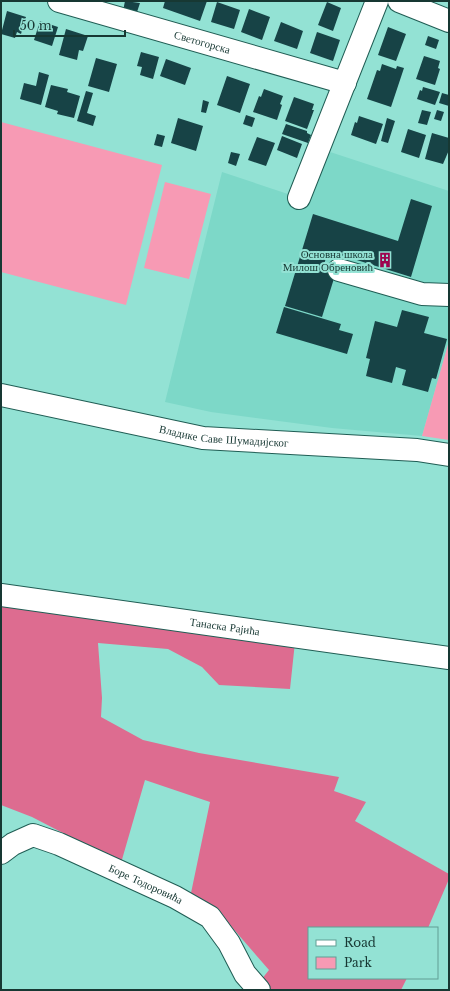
<svg xmlns="http://www.w3.org/2000/svg" width="450" height="991" font-family="'Libre Baskerville',serif">
<style>
.built{fill:#7dd8c8}
.green{fill:#f79ab4}
.forest{fill:#dd6c90}
.building{fill:#174346}
.lines{fill:none;stroke-linecap:round;stroke-linejoin:round}
.minor-casing{stroke:#205d54;stroke-width:24}
.minor{stroke:#fff;stroke-width:22}
.labels{text-anchor:middle;stroke-width:4;stroke-linejoin:round;paint-order:stroke}
.street-label{font-size:11px;fill:#173833;stroke:#93e2d4}
.poi-label{font-size:11px;fill:#173833;stroke:#93e2d4;text-anchor:end}
</style>
<rect width="100%" height="100%" fill="#93e2d4"/>
<path class="built" d="M 324,150 L 449,191 L 449,341 L 422,436 L 332,428 L 211,412 L 165,402 L 222,172 L 306,200 Z"/>
<path class="green" d="M 1,122 L 162,165 L 126,305 L 1,272 Z
M 165,182 L 211,194 L 189,279 L 144,268 Z
M 449,341 L 449,440 L 422,436 Z"/>
<path class="forest" d="M 1,596 L 295,642 L 290,689 L 219,685 L 202,667 L 168,649 L 98,643 L 102,698 L 101,717 L 143,740 L 199,753 L 339,777 L 334,791 L 366,802 L 355,821 L 449,874 L 449,879 L 428,928 L 309,928 L 309,978 L 407,978 L 401,990 L 253,990 L 269,970 L 230,925 L 191,893 L 210,802 L 145,780 L 121,863 L 32,817 L 1,805 Z"/>
<path class="building" d="M 125,1 L 140,3 L 136,15 L 123,11 Z
M 165,1 L 207,1 L 200,21 L 163,8 Z
M 217,2 L 240,10 L 234,29 L 211,22 Z
M 327,2 L 341,8 L 333,31 L 318,25 Z
M 249,9 L 270,17 L 262,40 L 241,32 Z
M 7,11 L 26,17 L 21,34 L 17,32 L 15,38 L 1,34 Z
M 40,21 L 58,27 L 52,46 L 34,40 Z
M 281,22 L 303,31 L 297,49 L 274,41 Z
M 388,27 L 406,34 L 396,61 L 378,55 Z
M 66,29 L 88,36 L 83,51 L 79,50 L 77,60 L 59,55 Z
M 317,32 L 340,40 L 333,61 L 310,53 Z
M 428,36 L 439,40 L 436,49 L 425,45 Z
M 141,52 L 159,57 L 153,79 L 140,75 L 142,67 L 137,66 Z
M 424,56 L 440,61 L 438,68 L 440,69 L 435,85 L 416,79 Z
M 96,58 L 117,64 L 109,92 L 88,86 Z
M 166,59 L 191,68 L 185,85 L 160,76 Z
M 382,64 L 396,69 L 397,66 L 404,68 L 391,107 L 367,99 L 377,70 L 380,71 Z
M 39,72 L 49,75 L 41,105 L 20,99 L 24,83 L 36,86 Z
M 227,76 L 250,84 L 240,113 L 217,105 Z
M 51,85 L 68,89 L 67,92 L 80,96 L 74,118 L 57,114 L 58,111 L 45,107 Z
M 423,87 L 440,92 L 435,105 L 417,99 L 420,90 L 422,91 Z
M 264,89 L 283,96 L 280,104 L 282,105 L 277,120 L 253,112 L 259,96 L 261,97 Z
M 86,91 L 93,93 L 87,113 L 96,116 L 93,126 L 77,121 Z
M 442,93 L 449,95 L 449,106 L 439,103 Z
M 294,97 L 314,104 L 312,110 L 314,110 L 307,129 L 285,121 Z
M 203,100 L 209,102 L 206,113 L 201,112 Z
M 422,110 L 431,112 L 427,125 L 418,123 Z
M 437,110 L 444,112 L 441,121 L 434,119 Z
M 246,115 L 255,118 L 252,127 L 243,124 Z
M 359,116 L 383,124 L 376,144 L 351,135 L 355,122 L 357,123 Z
M 178,118 L 203,126 L 196,151 L 171,143 Z
M 387,118 L 395,121 L 388,143 L 381,141 Z
M 286,124 L 307,131 L 307,133 L 311,135 L 308,143 L 282,134 Z
M 408,129 L 426,135 L 419,158 L 401,152 Z
M 432,133 L 449,138 L 449,150 L 443,164 L 425,159 Z
M 157,134 L 165,136 L 162,147 L 154,145 Z
M 282,136 L 302,144 L 297,158 L 277,150 Z
M 257,137 L 275,143 L 266,166 L 248,160 Z
M 231,152 L 240,154 L 236,166 L 228,163 Z
M 411,199 L 432,206 L 411,277 L 328,251 L 323,268 L 336,272 L 322,317 L 285,306 L 313,214 L 398,241 Z
M 284,307 L 341,324 L 339,330 L 353,334 L 347,354 L 276,333 Z
M 402,310 L 429,317 L 424,333 L 447,339 L 436,379 L 432,378 L 428,392 L 402,385 L 406,370 L 396,367 L 392,383 L 366,376 L 370,359 L 366,358 L 375,321 L 397,327 Z"/>
<g class="lines">
<g class="minor-casing">
<g id="minor">
<path id="s1" d="M 59,1 L 345,83"/>
<path d="M 399,1 L 449,21"/>
<path d="M 299,198 L 377,1"/>
<path d="M 339,270 L 422,294 L 449,295"/>
<path id="s2" d="M 1,395 L 203,438 L 417,450 L 449,455"/>
<path id="s3" d="M 1,595 L 449,658"/>
<path id="s4" d="M 1,853 L 13,844 L 33,835 L 59,844 L 175,897 L 210,917 L 229,943 L 245,974 L 259,990"/>
</g>
</g>
<use href="#minor" class="minor"/>
</g>
<defs>
<g id="building-bare" transform="scale(1.2)"><path d="M-4-6H4V6H1V3H-1V6H-4ZM-2.5-4.3h1.7v1.8h-1.7ZM.8-4.3h1.7v1.8H.8ZM-2.5-1h1.7V.8h-1.7ZM.8-1h1.7V.8H.8Z" fill="#9d044e" stroke="#93e2d4" stroke-width="2.5" paint-order="stroke"/></g>
</defs>
<g fill-rule="evenodd">
<use href="#building-bare" x="385" y="260"/>
</g>
<g class="labels">
<g class="street-label">
<text dy="4" stroke="none"><textPath href="#s1" startOffset="149">Светогорска</textPath></text>
<text dy="4" stroke="none"><textPath href="#s2" startOffset="227">Владике Саве Шумадијског</textPath></text>
<text dy="4" stroke="none"><textPath href="#s3" startOffset="226">Танаска Рајића</textPath></text>
<text dy="4" stroke="none"><textPath href="#s4" startOffset="160">Боре Тодоровића</textPath></text>
</g>
<g class="poi-label">
<text x="373" y="258">Основна школа<tspan x="373" dy="13">Милош Обреновић</tspan></text>
</g>
</g>
<rect width="450" height="991" fill="none" stroke="#173833" stroke-width="4"/>
<rect x="308" y="927" width="130" height="52" fill="#93e2d4" stroke="#619e94"/>
<rect x="316" y="940" width="20" height="6" fill="#ffffff" stroke="#619e94"/>
<text x="344" y="947" font-size="12" fill="#173833">Road</text>
<rect x="316" y="957" width="20" height="12" fill="#f79ab4" stroke="#619e94"/>
<text x="344" y="967" font-size="12" fill="#173833">Park</text>
<path d="M14 30v6h111v-6" fill="none" stroke="#173833" stroke-width="2"/>
<text x="20" y="30" font-size="12" fill="#173833" stroke="#93e2d4" stroke-width="3" paint-order="stroke">50 m</text>
</svg>
